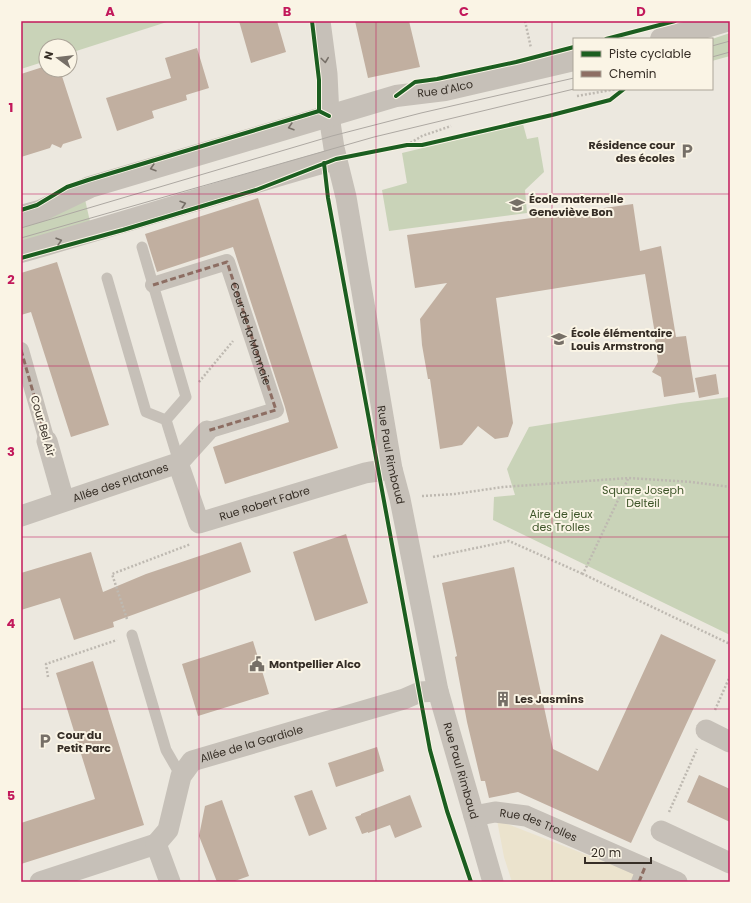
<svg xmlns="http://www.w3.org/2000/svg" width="751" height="903" font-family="Poppins,sans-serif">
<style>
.green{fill:#c9d3b8}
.plaza{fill:#ebe3cd}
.building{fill:#c1afa0}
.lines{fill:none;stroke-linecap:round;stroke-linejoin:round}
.path{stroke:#beb9b1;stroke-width:2.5;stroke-dasharray:2 2;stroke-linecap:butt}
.service{stroke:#c6c0b8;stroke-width:11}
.pedestrian{stroke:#c6c0b8;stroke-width:16}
.minor{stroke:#c6c0b8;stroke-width:21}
.tertiary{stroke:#c6c0b8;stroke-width:22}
.tram{stroke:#ada8a2;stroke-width:1}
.quiet{stroke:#8d6e63;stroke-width:3;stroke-dasharray:6 3;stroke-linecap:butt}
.cycleway-casing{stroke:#faf4e5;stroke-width:6}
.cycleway{stroke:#1b5e20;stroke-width:4}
.oneway{stroke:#777068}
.grid{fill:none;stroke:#c2185b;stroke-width:1;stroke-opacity:0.55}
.labels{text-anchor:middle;stroke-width:4;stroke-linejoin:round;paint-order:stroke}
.street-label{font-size:11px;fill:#362e26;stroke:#faf4e5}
.poi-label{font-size:11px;font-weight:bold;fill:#362e26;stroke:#faf4e5;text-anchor:start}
.park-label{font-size:11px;fill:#3e5529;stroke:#faf4e5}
.neatline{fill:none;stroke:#c2185b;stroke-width:1.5}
.grid-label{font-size:13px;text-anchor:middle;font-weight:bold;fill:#c2185b}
</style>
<rect width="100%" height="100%" fill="#ece8df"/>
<path class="green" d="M 21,21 L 170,21 L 70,53 L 70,46 L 46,46 L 46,61 L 21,69 Z
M 730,33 L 730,56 L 712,61 L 712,39 Z
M 523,124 L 527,139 L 538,137 L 544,172 L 525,190 L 527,213 L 389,231 L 382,190 L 407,183 L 402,153 Z
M 84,195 L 91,226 L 21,246 L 21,223 Z
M 730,397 L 730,635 L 493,520 L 494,497 L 515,495 L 507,469 L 529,427 L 681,403 Z"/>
<path class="plaza" d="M 497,820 L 641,876 L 639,882 L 512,882 L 504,857 Z"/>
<path class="building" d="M 239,21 L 277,21 L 286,52 L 251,63 Z
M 355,21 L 409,21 L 420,67 L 368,78 Z
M 197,48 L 209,88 L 186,95 L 187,100 L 152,111 L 154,118 L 117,131 L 106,98 L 171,78 L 165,58 Z
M 46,66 L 46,70 L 60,70 L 82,138 L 63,144 L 61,148 L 52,144 L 50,148 L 21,157 L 21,74 Z
M 258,198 L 338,448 L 225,484 L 213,447 L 289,422 L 285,407 L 233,247 L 157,272 L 145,234 Z
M 633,204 L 640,251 L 661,246 L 676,337 L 686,336 L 695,392 L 664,397 L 661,377 L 652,372 L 658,362 L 655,340 L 656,340 L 645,274 L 496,298 L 513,423 L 508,437 L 495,439 L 478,426 L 462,445 L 440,449 L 430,379 L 428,379 L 422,345 L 420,319 L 447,283 L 415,288 L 407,235 Z
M 57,262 L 109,425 L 71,437 L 31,312 L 21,315 L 21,273 Z
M 716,374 L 719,394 L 699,398 L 695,378 Z
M 346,534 L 368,603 L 315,621 L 293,552 Z
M 241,542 L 251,572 L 113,622 L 114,627 L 74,640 L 60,598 L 21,610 L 21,573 L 91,552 L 103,592 L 146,574 Z
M 514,567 L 553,749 L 598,771 L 661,634 L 716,660 L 631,843 L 518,792 L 489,798 L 485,781 L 481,781 L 467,722 L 455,657 L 457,656 L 442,583 Z
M 253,641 L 269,694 L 198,716 L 182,664 Z
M 93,661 L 144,825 L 21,864 L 21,823 L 95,799 L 56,673 Z
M 377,747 L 384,771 L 336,787 L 328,763 Z
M 699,775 L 730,789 L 730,822 L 687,802 Z
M 312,790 L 327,829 L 309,836 L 294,796 Z
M 410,795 L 422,827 L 395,838 L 390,825 L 368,833 L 368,832 L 362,834 L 355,817 L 361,815 L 361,814 Z
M 222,800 L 249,876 L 232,882 L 217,882 L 199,836 L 205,806 Z"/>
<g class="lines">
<path class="path" d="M 525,21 L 531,48
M 577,96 L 617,89
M 407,145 L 422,136 L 451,126
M 199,382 L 233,341
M 628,479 L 583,574 L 730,644
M 422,496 L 455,494 L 503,487 L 629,478 L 691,482 L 730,487
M 433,557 L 509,541 L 583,574
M 127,619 L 112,574 L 191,544
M 48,677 L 46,664 L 117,640
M 715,710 L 730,676
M 669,812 L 697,749"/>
<path class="service" d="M 142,247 L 186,397 L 166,420 L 179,462
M 107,278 L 146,412 L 166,420
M 132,635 L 166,750 L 181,776"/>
<path class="pedestrian" d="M 153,285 L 227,262 L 276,410 L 207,431
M 21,350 L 47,441
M 639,882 L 645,867"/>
<g class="minor">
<path id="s1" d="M 320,21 L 327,74 L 329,116 L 334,148 L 346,197 L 392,469 L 400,499 L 438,691 L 493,882"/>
<path d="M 47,441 L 64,501"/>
<path id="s2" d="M 178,463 L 199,523 L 365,473 C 375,471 382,471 392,469"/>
<path id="s3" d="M 21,516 L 178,463 L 207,431"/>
<path d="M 706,730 L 730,742"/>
<path id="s4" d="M 474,816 L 495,812 L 526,816 L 677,882"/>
<path d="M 661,831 L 730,863"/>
<path d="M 40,882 L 156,844"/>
<path id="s5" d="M 170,882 L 156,844 L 168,830 L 181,776 L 192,761 L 404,699 L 420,692 L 438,691"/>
</g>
<g class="tertiary">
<path d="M 661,39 L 693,31 L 726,21"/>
<path id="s6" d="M 21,216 L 40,211 L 90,187 L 396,96 L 445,90 L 574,60"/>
<path d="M 21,252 C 126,222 230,189 336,159"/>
</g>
<path class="tram" d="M 712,46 L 730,41
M 712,57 L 730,52
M 21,228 L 332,136 L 421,113 L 574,78
M 21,238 L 374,137 L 574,89"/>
<g class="quiet">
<path id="s7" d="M 153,285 L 227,262 L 276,410 L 207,431"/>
<path d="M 21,350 L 47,441"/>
<path d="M 639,882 L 645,867"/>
</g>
<g class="cycleway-casing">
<path id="cycleway" d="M 312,21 L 319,80 L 319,111 L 329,116
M 606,39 L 675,21
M 396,96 L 415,82 L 437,79 L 516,62 L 574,47
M 324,163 L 328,198 L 430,750 L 447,811 L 471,882
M 21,210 L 37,205 L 67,187 L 88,180 L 319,111
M 21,258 L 123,230 L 256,190 L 336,159 L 407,145 L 422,145 L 552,115 L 610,100 L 624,89"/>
</g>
<use href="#cycleway" class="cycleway"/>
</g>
<defs><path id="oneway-chevron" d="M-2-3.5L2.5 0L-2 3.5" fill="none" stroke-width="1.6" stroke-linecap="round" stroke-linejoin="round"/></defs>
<g class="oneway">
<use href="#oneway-chevron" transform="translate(325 60) rotate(83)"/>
<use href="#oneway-chevron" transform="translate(291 127) rotate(163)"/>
<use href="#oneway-chevron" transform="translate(153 168) rotate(163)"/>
<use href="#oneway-chevron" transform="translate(183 204) rotate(-17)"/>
<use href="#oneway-chevron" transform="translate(59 241) rotate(-16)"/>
</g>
<path class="grid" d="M 199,21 L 199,882M 376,21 L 376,882M 552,21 L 552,882M 21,194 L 730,194M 21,366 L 730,366M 21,537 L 730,537M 21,709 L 730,709"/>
<defs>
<g id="parking-bare" transform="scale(1.2)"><path d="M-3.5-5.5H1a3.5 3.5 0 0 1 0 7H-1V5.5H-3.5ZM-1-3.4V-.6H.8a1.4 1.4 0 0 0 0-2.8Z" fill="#766f67" stroke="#faf4e5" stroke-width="2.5" paint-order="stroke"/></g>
<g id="school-bare" transform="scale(1.2)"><path d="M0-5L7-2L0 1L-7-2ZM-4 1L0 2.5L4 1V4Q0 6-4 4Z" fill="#766f67" stroke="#faf4e5" stroke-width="2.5" paint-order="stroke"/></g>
<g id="civic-bare" transform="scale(1.2)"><path d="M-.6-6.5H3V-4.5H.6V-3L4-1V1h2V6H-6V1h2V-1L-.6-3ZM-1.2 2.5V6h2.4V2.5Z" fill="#766f67" stroke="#faf4e5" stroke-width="2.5" paint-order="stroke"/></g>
<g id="building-bare" transform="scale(1.2)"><path d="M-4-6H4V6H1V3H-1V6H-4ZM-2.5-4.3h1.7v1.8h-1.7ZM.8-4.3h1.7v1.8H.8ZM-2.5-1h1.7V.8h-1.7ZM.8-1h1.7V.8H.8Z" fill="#766f67" stroke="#faf4e5" stroke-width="2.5" paint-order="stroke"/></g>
</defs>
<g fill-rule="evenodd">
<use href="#parking-bare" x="687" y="151"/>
<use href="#school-bare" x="517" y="205"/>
<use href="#school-bare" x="559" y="339"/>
<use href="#civic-bare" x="257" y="664"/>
<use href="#building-bare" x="503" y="699"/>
<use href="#parking-bare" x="45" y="741"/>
</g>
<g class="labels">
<g class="street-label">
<text dy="4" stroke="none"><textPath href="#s6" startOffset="444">Rue d'Alco</textPath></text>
<text dy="4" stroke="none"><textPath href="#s7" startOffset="153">Cour de la Monnaie</textPath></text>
<text transform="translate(43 426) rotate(74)" y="4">Cour Bel Air</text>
<text dy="4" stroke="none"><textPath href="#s1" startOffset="440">Rue Paul Rimbaud</textPath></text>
<text dy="4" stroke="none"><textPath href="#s3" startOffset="105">Allée des Platanes</textPath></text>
<text dy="4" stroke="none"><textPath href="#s2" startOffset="132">Rue Robert Fabre</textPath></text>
<text dy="4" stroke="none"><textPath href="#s5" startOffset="195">Allée de la Gardiole</textPath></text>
<text dy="4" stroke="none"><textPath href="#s1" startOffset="764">Rue Paul Rimbaud</textPath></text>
<text dy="4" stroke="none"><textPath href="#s4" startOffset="67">Rue des Trolles</textPath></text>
</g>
<g class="poi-label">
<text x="675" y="149" text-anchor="end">Résidence cour<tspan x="675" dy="13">des écoles</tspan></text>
<text x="529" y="203">École maternelle<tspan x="529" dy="13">Geneviève Bon</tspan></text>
<text x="571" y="337">École élémentaire<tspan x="571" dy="13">Louis Armstrong</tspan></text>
<text x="269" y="668">Montpellier Alco</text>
<text x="515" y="703">Les Jasmins</text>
<text x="57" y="739">Cour du<tspan x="57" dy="13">Petit Parc</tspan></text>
</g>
<g class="park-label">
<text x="643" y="494">Square Joseph<tspan x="643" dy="13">Delteil</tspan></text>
<text x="561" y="518">Aire de jeux<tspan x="561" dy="13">des Trolles</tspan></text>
</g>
</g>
<rect width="751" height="903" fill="none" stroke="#faf4e5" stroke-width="44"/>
<rect x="573" y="38" width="140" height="52" fill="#faf4e5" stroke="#aca599"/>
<rect x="581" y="51" width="20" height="6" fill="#1b5e20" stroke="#aca599"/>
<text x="609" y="58" font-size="12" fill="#362e26">Piste cyclable</text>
<rect x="581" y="71" width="20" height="6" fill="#8d6e63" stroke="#aca599"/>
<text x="609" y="78" font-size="12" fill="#362e26">Chemin</text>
<g transform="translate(58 58) rotate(285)"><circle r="19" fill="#faf4e5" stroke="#aca599"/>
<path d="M0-3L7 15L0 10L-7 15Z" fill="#766f67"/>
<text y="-6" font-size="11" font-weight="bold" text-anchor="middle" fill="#362e26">N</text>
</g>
<path d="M585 857v6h66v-6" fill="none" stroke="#362e26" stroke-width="2"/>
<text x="591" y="857" font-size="12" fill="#362e26" stroke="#faf4e5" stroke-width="3" paint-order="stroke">20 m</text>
<rect x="22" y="22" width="707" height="859" class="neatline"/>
<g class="grid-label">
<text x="110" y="16">A</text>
<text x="287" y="16">B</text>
<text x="464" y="16">C</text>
<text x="641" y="16">D</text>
<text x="11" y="112">1</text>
<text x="11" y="284">2</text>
<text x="11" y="456">3</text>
<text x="11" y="628">4</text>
<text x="11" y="800">5</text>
</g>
</svg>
